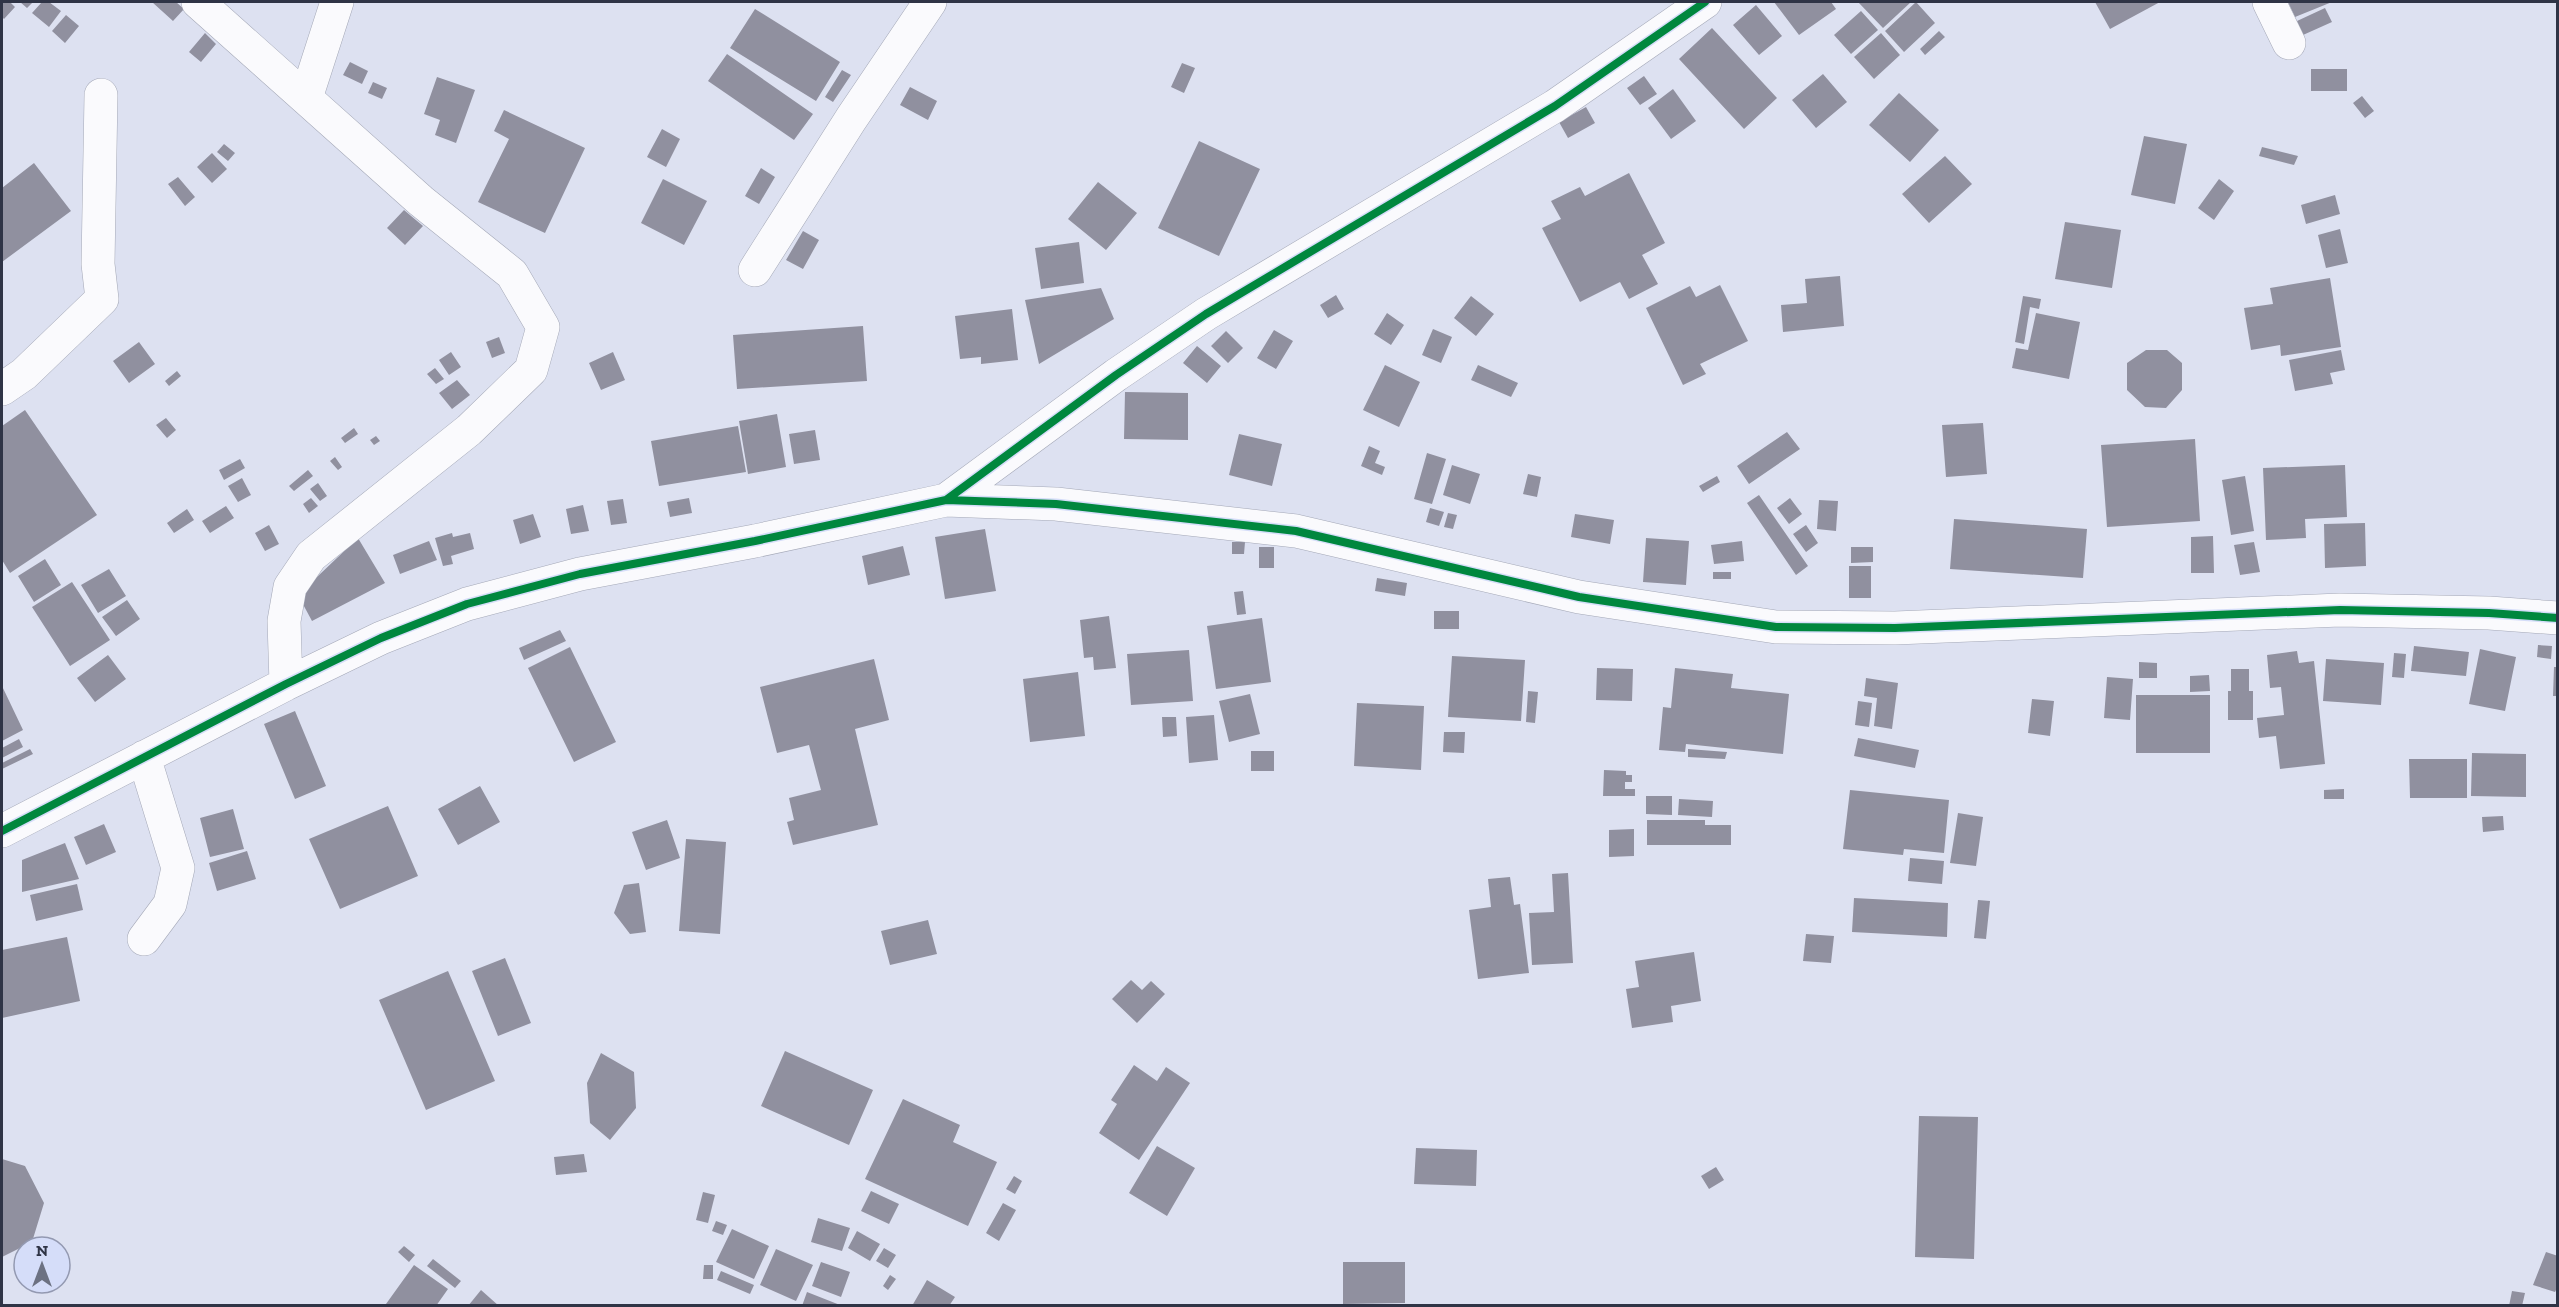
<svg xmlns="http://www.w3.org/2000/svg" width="2559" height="1307" font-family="'Zilla Slab',serif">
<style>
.building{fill:#90909f}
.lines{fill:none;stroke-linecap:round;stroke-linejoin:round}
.minor-casing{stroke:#a4a8b7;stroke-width:34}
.minor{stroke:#fafafd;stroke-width:33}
.cycleway-casing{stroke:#d5ddf9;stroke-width:11}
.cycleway{stroke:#00873e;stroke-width:8}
</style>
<rect width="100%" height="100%" fill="#dde1f1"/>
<path class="building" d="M 2,2 L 10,2 L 15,7 L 4,19 L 2,17 Z
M 20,2 L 33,2 L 27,8 Z
M 42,2 L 49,2 L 61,11 L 49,27 L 32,13 Z
M 152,2 L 176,2 L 184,9 L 173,21 Z
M 1774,2 L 1831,2 L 1836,9 L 1799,35 Z
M 1858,2 L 1911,2 L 1883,28 Z
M 1916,2 L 1935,23 L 1904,52 L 1885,31 Z
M 2095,2 L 2160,2 L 2110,29 Z
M 2288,2 L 2332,2 L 2295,17 Z
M 1756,5 L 1782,36 L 1759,55 L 1733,25 Z
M 2325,8 L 2332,22 L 2303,35 L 2297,21 Z
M 755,9 L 840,62 L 816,101 L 730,48 Z
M 1861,11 L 1878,30 L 1851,54 L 1834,35 Z
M 66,15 L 79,26 L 65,43 L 52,31 Z
M 1712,28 L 1777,98 L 1744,129 L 1679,59 Z
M 1939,31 L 1945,37 L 1925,55 L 1920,49 Z
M 205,33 L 216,44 L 201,62 L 189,52 Z
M 1881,33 L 1900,55 L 1874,79 L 1854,57 Z
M 727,54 L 813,114 L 794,140 L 708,81 Z
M 350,62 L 368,71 L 362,84 L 343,75 Z
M 1182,63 L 1195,68 L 1184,93 L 1171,87 Z
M 2311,69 L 2347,69 L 2347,91 L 2311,91 Z
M 842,70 L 851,75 L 833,102 L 825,97 Z
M 1823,74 L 1847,102 L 1816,128 L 1792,100 Z
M 1644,76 L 1657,94 L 1640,105 L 1627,88 Z
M 437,77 L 475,90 L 456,143 L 435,135 L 440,120 L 424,114 Z
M 373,82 L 387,88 L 382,99 L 368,93 Z
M 910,87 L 937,101 L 928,120 L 900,105 Z
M 1673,89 L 1696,121 L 1671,139 L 1648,108 Z
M 1899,93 L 1939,130 L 1910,162 L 1869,125 Z
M 2362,96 L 2374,111 L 2365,118 L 2353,103 Z
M 1586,107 L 1595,123 L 1568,138 L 1559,122 Z
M 504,110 L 585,148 L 545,233 L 478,202 L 509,139 L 494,131 Z
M 662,129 L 680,139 L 666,167 L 647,157 Z
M 2144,136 L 2187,144 L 2175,204 L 2131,195 Z
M 1199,141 L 1260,169 L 1219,256 L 1158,228 Z
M 224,144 L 235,153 L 228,161 L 217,152 Z
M 2262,147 L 2298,156 L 2294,165 L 2259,156 Z
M 212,153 L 227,169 L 212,183 L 197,167 Z
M 1945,156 L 1972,184 L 1929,223 L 1902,194 Z
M 34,163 L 71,211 L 2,262 L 2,188 Z
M 761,168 L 775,177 L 759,204 L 745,196 Z
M 1629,173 L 1665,243 L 1642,255 L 1658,284 L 1629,299 L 1620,282 L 1580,302 L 1542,228 L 1561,219 L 1551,201 L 1580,187 L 1585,196 Z
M 178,177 L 195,197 L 185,206 L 168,184 Z
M 663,179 L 707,201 L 684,245 L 641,223 Z
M 2219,179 L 2234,191 L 2214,220 L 2198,208 Z
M 1098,182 L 1137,213 L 1106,250 L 1068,219 Z
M 2335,195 L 2340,214 L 2306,224 L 2301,205 Z
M 404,210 L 423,226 L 405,245 L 387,228 Z
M 2065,222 L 2121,230 L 2112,288 L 2055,279 Z
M 2340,229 L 2348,263 L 2326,268 L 2318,235 Z
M 803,231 L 819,240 L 803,269 L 786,260 Z
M 1079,242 L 1084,283 L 1041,289 L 1035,248 Z
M 1840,276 L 1844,326 L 1783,332 L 1781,305 L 1807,303 L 1805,279 Z
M 2330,278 L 2341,347 L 2281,356 L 2280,345 L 2251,350 L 2244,308 L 2273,304 L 2270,288 Z
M 1720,285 L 1748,341 L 1700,364 L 1706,374 L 1683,385 L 1646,308 L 1690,286 L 1696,297 Z
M 1101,288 L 1114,319 L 1039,364 L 1025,300 Z
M 1336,295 L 1344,309 L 1328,318 L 1320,305 Z
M 1471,296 L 1494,314 L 1476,336 L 1454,318 Z
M 2023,296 L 2041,299 L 2039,309 L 2030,307 L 2024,344 L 2015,342 Z
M 1012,309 L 1018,360 L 981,364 L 981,357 L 960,359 L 955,316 Z
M 1387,313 L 1404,325 L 1391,345 L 1374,334 Z
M 2036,313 L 2080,322 L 2069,379 L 2012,368 L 2016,348 L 2028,350 Z
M 863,326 L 867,381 L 737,389 L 733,335 Z
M 1433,329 L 1452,337 L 1441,363 L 1422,355 Z
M 1274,330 L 1293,341 L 1276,369 L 1257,358 Z
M 1226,331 L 1243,348 L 1228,363 L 1211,346 Z
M 499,337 L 505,353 L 492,358 L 486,342 Z
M 139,342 L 155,364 L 129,383 L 113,361 Z
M 1197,346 L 1221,366 L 1207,383 L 1183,363 Z
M 2146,350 L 2167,350 L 2182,363 L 2182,390 L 2166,408 L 2145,407 L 2127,390 L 2127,363 Z
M 2341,350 L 2345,370 L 2330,373 L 2333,384 L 2295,391 L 2289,360 Z
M 451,352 L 461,367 L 449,375 L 439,360 Z
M 613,352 L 625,380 L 601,390 L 589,363 Z
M 1385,365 L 1420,382 L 1399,427 L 1363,410 Z
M 1478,365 L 1518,383 L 1511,397 L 1471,380 Z
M 435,368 L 444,379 L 436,384 L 427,374 Z
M 177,371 L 181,376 L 169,386 L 165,381 Z
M 457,380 L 470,395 L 452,409 L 439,393 Z
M 1125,392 L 1188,393 L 1188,440 L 1124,439 Z
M 25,410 L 97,515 L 10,573 L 2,560 L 2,426 Z
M 777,414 L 786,467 L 748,474 L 739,421 Z
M 166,418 L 176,430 L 167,438 L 156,425 Z
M 1983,423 L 1987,474 L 1946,477 L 1942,425 Z
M 738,426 L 746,472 L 659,486 L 651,441 Z
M 354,428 L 358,434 L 345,443 L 341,438 Z
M 815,430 L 820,460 L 794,464 L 789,434 Z
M 1787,432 L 1800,449 L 1749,484 L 1737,466 Z
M 1239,434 L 1282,444 L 1272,486 L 1229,475 Z
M 376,436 L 380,441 L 374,445 L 370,440 Z
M 2195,439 L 2200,521 L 2107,527 L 2101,445 Z
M 1369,446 L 1380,451 L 1375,463 L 1385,467 L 1382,475 L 1361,466 Z
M 1427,453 L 1446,459 L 1432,504 L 1414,499 Z
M 335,457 L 342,467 L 338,470 L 330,461 Z
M 240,459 L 245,468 L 224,480 L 219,470 Z
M 1452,465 L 1480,474 L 1470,504 L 1443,495 Z
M 2345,465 L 2347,517 L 2305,519 L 2306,538 L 2266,540 L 2263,468 Z
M 308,470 L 313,476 L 294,491 L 289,486 Z
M 1528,474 L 1541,477 L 1537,497 L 1523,494 Z
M 1717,476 L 1720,482 L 1703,492 L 1699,486 Z
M 2245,476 L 2254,531 L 2231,535 L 2222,480 Z
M 242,478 L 251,495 L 238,502 L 228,486 Z
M 318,483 L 327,496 L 320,501 L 310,489 Z
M 1759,495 L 1808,566 L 1796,575 L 1747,503 Z
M 311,498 L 318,506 L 309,513 L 303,504 Z
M 689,498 L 692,513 L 670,517 L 667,502 Z
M 1790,498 L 1802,514 L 1789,524 L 1777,508 Z
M 623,499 L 627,523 L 611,525 L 607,501 Z
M 1819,500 L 1838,501 L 1836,531 L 1817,529 Z
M 583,505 L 589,531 L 571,534 L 566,509 Z
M 226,506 L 234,518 L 210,533 L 202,521 Z
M 1430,508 L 1444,512 L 1439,526 L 1426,522 Z
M 187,509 L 194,520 L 174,533 L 167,523 Z
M 1448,513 L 1457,515 L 1453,529 L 1444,527 Z
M 533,514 L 541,537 L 520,544 L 513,520 Z
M 1575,514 L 1614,520 L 1610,544 L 1571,537 Z
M 1954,519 L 2087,529 L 2083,578 L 1950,569 Z
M 2365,523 L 2366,566 L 2325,568 L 2324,524 Z
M 269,525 L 279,544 L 265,551 L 255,533 Z
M 1806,525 L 1818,543 L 1806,552 L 1793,534 Z
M 985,529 L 996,591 L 945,599 L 935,537 Z
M 452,533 L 453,537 L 470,533 L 474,549 L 451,556 L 453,564 L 443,566 L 435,538 Z
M 2213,536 L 2214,573 L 2191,573 L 2191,537 Z
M 358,538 L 385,583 L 312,621 L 298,595 Z
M 1646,538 L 1689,541 L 1686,585 L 1643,582 Z
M 429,541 L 437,560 L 400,574 L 393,555 Z
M 1742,541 L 1744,561 L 1714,564 L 1711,545 Z
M 1232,542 L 1245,542 L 1244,554 L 1232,554 Z
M 2254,542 L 2260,572 L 2240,575 L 2234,545 Z
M 903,546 L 910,575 L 868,585 L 862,556 Z
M 1259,547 L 1274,547 L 1274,568 L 1259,568 Z
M 1851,547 L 1873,547 L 1873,562 L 1851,563 Z
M 45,559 L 61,585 L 34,602 L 18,576 Z
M 1849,566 L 1871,566 L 1871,598 L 1849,598 Z
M 109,569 L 126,596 L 98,613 L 81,585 Z
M 1713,572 L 1731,572 L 1731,579 L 1713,579 Z
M 1377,578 L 1407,583 L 1405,596 L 1375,591 Z
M 72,582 L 110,640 L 70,666 L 32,607 Z
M 1243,591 L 1246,614 L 1237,615 L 1234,592 Z
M 127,600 L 140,619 L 116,636 L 102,617 Z
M 1434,611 L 1459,611 L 1459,629 L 1434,629 Z
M 1109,616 L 1116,668 L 1094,670 L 1093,657 L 1084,658 L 1080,620 Z
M 1262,618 L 1271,682 L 1216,689 L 1207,626 Z
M 560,630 L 566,641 L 524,660 L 519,648 Z
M 2538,645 L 2552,646 L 2551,659 L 2537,657 Z
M 2414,646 L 2469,652 L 2466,676 L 2411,671 Z
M 570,647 L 616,742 L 574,762 L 528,668 Z
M 2480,649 L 2516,657 L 2505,711 L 2469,704 Z
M 1189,650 L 1193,701 L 1131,705 L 1127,654 Z
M 2297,651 L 2299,663 L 2314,661 L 2325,764 L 2280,769 L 2276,736 L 2259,738 L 2257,718 L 2284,715 L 2281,687 L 2270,688 L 2267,655 Z
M 2394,653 L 2406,654 L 2404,678 L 2392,677 Z
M 108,655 L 126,679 L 95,702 L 77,678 Z
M 1452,656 L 1525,660 L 1521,721 L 1448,717 Z
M 874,659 L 889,720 L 855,729 L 878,825 L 793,845 L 787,822 L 794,820 L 789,798 L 821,790 L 809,745 L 777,753 L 760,687 Z
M 2326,659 L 2384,663 L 2381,705 L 2323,701 Z
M 2139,662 L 2157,663 L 2157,678 L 2139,678 Z
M 2554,667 L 2558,667 L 2558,696 L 2553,696 Z
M 1597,668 L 1633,669 L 1632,701 L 1596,700 Z
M 1675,668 L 1733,674 L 1731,688 L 1789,694 L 1783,754 L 1686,744 L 1685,752 L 1659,750 L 1663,707 L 1671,708 Z
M 2231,669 L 2249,669 L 2249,691 L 2253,691 L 2253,720 L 2228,720 L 2228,691 L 2231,691 Z
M 1078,672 L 1085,736 L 1030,742 L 1023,679 Z
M 2209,675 L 2210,691 L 2190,692 L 2190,676 Z
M 2107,677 L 2133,679 L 2130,720 L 2104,718 Z
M 1866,678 L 1898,683 L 1892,729 L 1874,726 L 1877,698 L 1864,696 Z
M 2,686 L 23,730 L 2,741 Z
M 1528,691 L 1538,692 L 1535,723 L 1526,722 Z
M 1250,694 L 1260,734 L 1229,742 L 1219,701 Z
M 2136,695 L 2210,695 L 2210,753 L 2136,753 Z
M 2032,699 L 2054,701 L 2050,736 L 2028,733 Z
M 1858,701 L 1872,703 L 1869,727 L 1855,725 Z
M 1357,703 L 1424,706 L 1421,770 L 1354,766 Z
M 295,711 L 326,786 L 295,799 L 264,724 Z
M 1214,715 L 1218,760 L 1189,763 L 1186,717 Z
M 1162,717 L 1176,717 L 1177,736 L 1163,737 Z
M 1444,732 L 1465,732 L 1464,753 L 1443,752 Z
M 1858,738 L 1919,750 L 1915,768 L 1854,756 Z
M 19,739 L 23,747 L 2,758 L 2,748 Z
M 30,749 L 33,754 L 2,769 L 2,763 Z
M 1688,749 L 1727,752 L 1725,759 L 1688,757 Z
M 1251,751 L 1274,751 L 1274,771 L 1251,771 Z
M 2472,753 L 2526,754 L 2526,797 L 2471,796 Z
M 2409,759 L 2467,759 L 2467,798 L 2410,798 Z
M 1604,770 L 1626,771 L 1626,775 L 1632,775 L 1632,782 L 1625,782 L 1625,789 L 1635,789 L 1635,796 L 1603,796 Z
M 480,786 L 500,822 L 458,845 L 438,809 Z
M 2344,789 L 2344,799 L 2324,799 L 2324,790 Z
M 1850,790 L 1949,800 L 1944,853 L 1904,849 L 1903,855 L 1843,849 Z
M 1646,796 L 1672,796 L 1672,815 L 1646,814 Z
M 1679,799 L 1713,801 L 1712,817 L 1678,815 Z
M 388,806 L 418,876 L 340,909 L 309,839 Z
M 233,809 L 244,849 L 210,857 L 200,818 Z
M 1958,813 L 1983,817 L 1976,866 L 1950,863 Z
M 2503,816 L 2504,830 L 2483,832 L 2482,817 Z
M 667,820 L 680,858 L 646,870 L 632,832 Z
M 1647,820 L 1705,820 L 1705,825 L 1731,825 L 1731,845 L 1647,845 Z
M 104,824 L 116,852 L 86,865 L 74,837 Z
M 1634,829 L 1634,856 L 1609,857 L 1609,830 Z
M 686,839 L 726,842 L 720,934 L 679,931 Z
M 65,843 L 79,879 L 22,892 L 22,860 Z
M 247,851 L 256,879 L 217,891 L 209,863 Z
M 1910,858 L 1944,861 L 1942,884 L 1908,881 Z
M 1568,873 L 1573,963 L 1532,965 L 1529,913 L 1554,912 L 1552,874 Z
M 1510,877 L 1514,905 L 1520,904 L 1529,973 L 1478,979 L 1469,910 L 1491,907 L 1488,879 Z
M 639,883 L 646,932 L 630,934 L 614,913 L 624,885 Z
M 77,884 L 83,910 L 36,921 L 30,895 Z
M 1854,898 L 1948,903 L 1947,937 L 1852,932 Z
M 1978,900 L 1990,901 L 1986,939 L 1974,938 Z
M 928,920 L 937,954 L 890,965 L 881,931 Z
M 1806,934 L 1834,936 L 1831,963 L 1803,961 Z
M 67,937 L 80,1001 L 2,1018 L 2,950 Z
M 1694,952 L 1701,1001 L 1671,1006 L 1673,1022 L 1632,1028 L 1626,989 L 1639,987 L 1635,961 Z
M 505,958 L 531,1023 L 498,1036 L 472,971 Z
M 448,971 L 495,1081 L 426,1110 L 379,1000 Z
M 1131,980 L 1142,990 L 1151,981 L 1165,994 L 1137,1023 L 1112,999 Z
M 785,1051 L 873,1090 L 849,1145 L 761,1106 Z
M 601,1053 L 634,1072 L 636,1108 L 610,1140 L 590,1123 L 587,1083 Z
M 1134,1065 L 1157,1081 L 1166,1067 L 1190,1083 L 1139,1160 L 1099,1133 L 1117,1104 L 1111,1100 Z
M 903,1099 L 960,1125 L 953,1142 L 997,1162 L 968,1226 L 865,1179 Z
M 1919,1116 L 1978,1117 L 1974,1259 L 1915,1257 Z
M 1157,1146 L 1195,1168 L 1167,1216 L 1129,1193 Z
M 1416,1148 L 1477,1150 L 1476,1186 L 1414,1184 Z
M 584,1154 L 587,1172 L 556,1175 L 554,1157 Z
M 2,1159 L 25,1166 L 44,1203 L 32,1242 L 2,1257 Z
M 1716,1167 L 1724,1180 L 1709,1189 L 1701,1176 Z
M 1014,1176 L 1022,1181 L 1015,1194 L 1006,1189 Z
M 871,1191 L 899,1204 L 889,1224 L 861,1211 Z
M 703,1192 L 715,1195 L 708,1223 L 696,1220 Z
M 1003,1203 L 1016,1210 L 999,1241 L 986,1233 Z
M 818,1218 L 850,1228 L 842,1251 L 811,1242 Z
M 716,1221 L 727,1225 L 723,1235 L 712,1231 Z
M 732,1229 L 769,1246 L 754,1279 L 716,1262 Z
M 857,1231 L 880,1244 L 870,1261 L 848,1248 Z
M 404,1246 L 415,1255 L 409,1262 L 398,1252 Z
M 884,1248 L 896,1255 L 888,1268 L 876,1261 Z
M 776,1249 L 813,1265 L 796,1301 L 760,1285 Z
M 2546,1252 L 2558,1256 L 2558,1286 L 2555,1292 L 2533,1285 Z
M 433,1259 L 461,1281 L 455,1288 L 427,1266 Z
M 821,1262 L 850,1272 L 841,1297 L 812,1286 Z
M 1343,1262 L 1405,1262 L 1405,1303 L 1343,1304 Z
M 414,1265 L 448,1289 L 436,1306 L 388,1306 L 386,1304 Z
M 704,1265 L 713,1265 L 713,1279 L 703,1279 Z
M 721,1271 L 754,1285 L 750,1294 L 717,1280 Z
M 890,1275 L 896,1279 L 888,1290 L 883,1286 Z
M 927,1280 L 955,1297 L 949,1306 L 912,1306 Z
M 481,1290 L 499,1306 L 468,1306 Z
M 2512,1291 L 2525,1293 L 2522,1306 L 2509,1306 Z
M 807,1292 L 840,1305 L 840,1306 L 802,1306 Z"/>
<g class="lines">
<g class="minor-casing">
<path id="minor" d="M 198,2 L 421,201 L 512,274 L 543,327 L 531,370 L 469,430 L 311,556 L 290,587 L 284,621 L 286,684
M 2269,2 L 2289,43
M 306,98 L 337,2
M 755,270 L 851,119 L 930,2
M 2,389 L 24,374 L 102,299 L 98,264 L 101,95
M 946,500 L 1056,504 L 1296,531 L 1579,597 L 1776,627 L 1895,628 L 2340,610 L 2489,613 L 2558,618
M 144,757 L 178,868 L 170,904 L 144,939
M 2,831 L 286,684 L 381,638 L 467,604 L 580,574 L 755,541 L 946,500 L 1116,375 L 1206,314 L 1555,106 L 1705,2"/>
</g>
<use href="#minor" class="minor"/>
<g class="cycleway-casing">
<path id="cycleway" d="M 946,500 L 1056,504 L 1296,531 L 1579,597 L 1776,627 L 1895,628 L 2340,610 L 2489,613 L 2558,618
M 2,831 L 286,684 L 381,638 L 467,604 L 580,574 L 755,541 L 946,500 L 1116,375 L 1206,314 L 1555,106 L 1705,2"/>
</g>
<use href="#cycleway" class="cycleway"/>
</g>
<rect width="2559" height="1307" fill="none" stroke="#2f3446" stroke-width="6"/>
<g transform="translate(42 1265)"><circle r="28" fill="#d5ddf9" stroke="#9399b1" stroke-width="1.5"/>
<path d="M0-4.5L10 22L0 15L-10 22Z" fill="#6c7182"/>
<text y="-9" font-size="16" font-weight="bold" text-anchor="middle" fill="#2f3446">N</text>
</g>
</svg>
